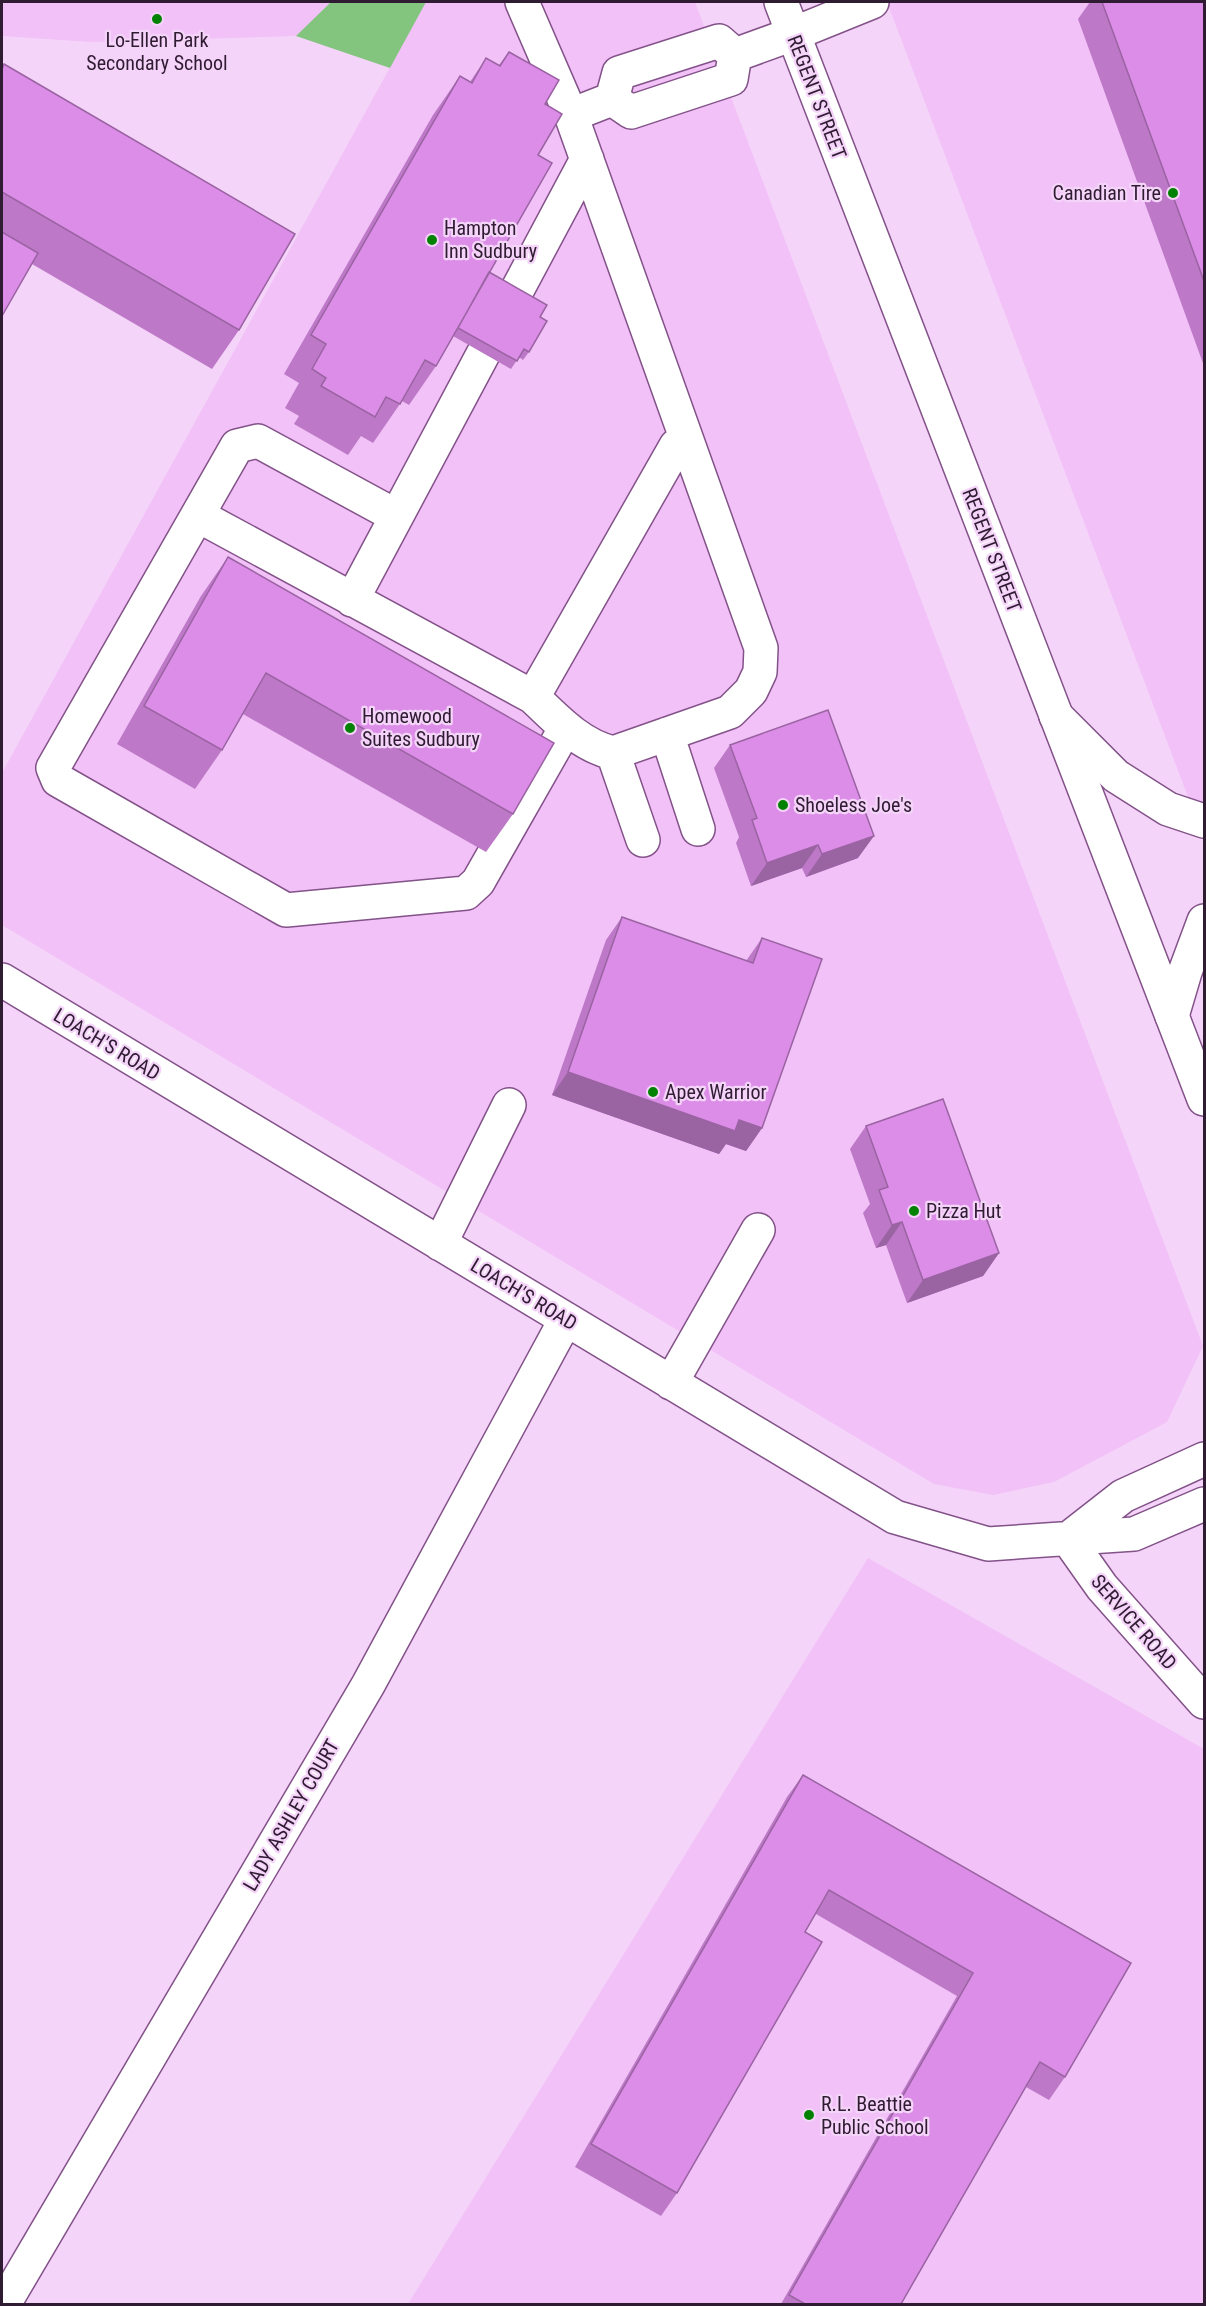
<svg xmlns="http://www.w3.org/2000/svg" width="1206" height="2306" font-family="'Roboto Condensed',sans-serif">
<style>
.built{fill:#f1c1f7}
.green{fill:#83c57e}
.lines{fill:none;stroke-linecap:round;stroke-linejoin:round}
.minor-casing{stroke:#825288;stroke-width:36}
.major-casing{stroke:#825288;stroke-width:36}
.minor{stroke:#fff;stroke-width:33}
.major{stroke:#fff;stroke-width:33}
.wall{fill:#bd79c7}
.shaded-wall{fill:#9a63a2}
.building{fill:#dc8de7;stroke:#9a63a2;stroke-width:1.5}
.poi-dot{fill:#008200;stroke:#f5d4f9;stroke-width:2}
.labels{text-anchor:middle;stroke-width:4.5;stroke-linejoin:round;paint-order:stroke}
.poi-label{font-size:20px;fill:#2f1b32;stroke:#f5d4f9;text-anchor:start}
.street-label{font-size:20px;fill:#2f1b32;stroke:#f5d4f9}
</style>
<rect width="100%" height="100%" fill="#f5d4f9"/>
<path class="built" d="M 2,2 L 331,2 L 296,36 L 92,42 L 2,36 Z
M 426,2 L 695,2 L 1203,1346 L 1167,1422 L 1054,1482 L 993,1495 L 934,1484 L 2,925 L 2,773 Z
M 887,2 L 1204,2 L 1204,839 Z
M 868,1558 L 1204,1749 L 1204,2304 L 408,2304 Z"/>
<path class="green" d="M 331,2 L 426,2 L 390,68 L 296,36 Z"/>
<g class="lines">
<g class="minor-casing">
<path id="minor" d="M 522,2 L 571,115 L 612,99
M 735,55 L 793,34 L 872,2
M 612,99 L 631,112 L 731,79 L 735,55
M 612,99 L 619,73 L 719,41 L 735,55
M 199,516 L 533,697 C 557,720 580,745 613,753 L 730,712 L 751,691 L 760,672 L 761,648 L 571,115
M 396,516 L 258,441 L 237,446 L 53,768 L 58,780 L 286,910 L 466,893 L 478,882 L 565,729
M 352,600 L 587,159
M 533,697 L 676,446 L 688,443
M 1056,716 L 1116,776 L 1168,809 L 1204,821
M 667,734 L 698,829
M 613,753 L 643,840
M 2,980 L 895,1517 L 988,1544 L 1134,1534 L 1204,1504
M 1172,1016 L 1185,972 L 1204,921
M 440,1244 L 509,1105
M 671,1383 L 758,1230
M 1068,1539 L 1102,1587 L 1204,1702
M 1068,1539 L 1123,1496 L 1204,1459
M 4,2304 L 368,1685 L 566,1319"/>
</g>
<g class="major-casing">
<path id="major" d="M 781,2 L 1204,1099"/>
</g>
<use href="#minor" class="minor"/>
<use href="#major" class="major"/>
</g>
<path class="wall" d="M 1090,2 L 1204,2 L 1204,366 L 1078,19 Z
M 509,52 L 545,104 L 538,155 L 489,272 L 540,317 L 529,352 L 523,360 L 519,357 L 511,369 L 453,336 L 436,366 L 409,405 L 402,401 L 373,443 L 361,436 L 348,455 L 294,424 L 299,416 L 285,408 L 299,383 L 284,374 L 433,115 L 460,76 L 470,82 L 486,58 L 499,65 Z
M 2,69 L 239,330 L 212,369 L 32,264 L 2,316 Z
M 228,557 L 513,814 L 486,852 L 243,714 L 222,750 L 195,789 L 117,744 L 201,596 Z
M 730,745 L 858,858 L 806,877 L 802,868 L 751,886 L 736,843 L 739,837 L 714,768 Z
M 622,917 L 746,961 L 762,938 L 762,1128 L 746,1151 L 726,1144 L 719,1154 L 552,1095 L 606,940 Z
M 866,1126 L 999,1253 L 983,1276 L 907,1303 L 886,1245 L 876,1248 L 863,1213 L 870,1204 L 850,1149 Z
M 803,1775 L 1065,2077 L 1049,2100 L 1026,2087 L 901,2304 L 781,2304 L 957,1996 L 816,1914 L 805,1932 L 677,2193 L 661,2216 L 575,2167 L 787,1797 Z"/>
<path class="shaded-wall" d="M 874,836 L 858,858 L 806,877 L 822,854 Z
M 818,845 L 802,868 L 751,886 L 767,863 Z
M 568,1072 L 739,1120 L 762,1128 L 746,1151 L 726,1144 L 719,1154 L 552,1095 Z
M 902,1222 L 886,1245 L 876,1248 L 892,1225 Z
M 999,1253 L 983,1276 L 907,1303 L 923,1280 Z"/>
<path class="building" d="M 1102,2 L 1204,2 L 1204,281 Z
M 509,52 L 559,80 L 545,104 L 562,114 L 538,155 L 552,163 L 436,366 L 425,360 L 400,404 L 386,397 L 375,417 L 321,386 L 326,378 L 312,369 L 326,344 L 311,335 L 460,76 L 472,83 L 486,58 L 500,66 Z
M 4,64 L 295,234 L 239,330 L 2,192 L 2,69 Z
M 2,232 L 38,253 L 2,316 Z
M 489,272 L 547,305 L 540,317 L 547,321 L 529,352 L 524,349 L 517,361 L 458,328 Z
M 228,557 L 554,743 L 513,814 L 266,673 L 222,750 L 144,706 Z
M 828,710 L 874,836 L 822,854 L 818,845 L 767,863 L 752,820 L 757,818 L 730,745 Z
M 622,917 L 753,963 L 762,938 L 822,959 L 762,1128 L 739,1120 L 735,1131 L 568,1072 Z
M 943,1099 L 999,1253 L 923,1280 L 902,1222 L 892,1225 L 879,1190 L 888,1187 L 866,1126 Z
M 803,1775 L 1131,1963 L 1065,2077 L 1040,2062 L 901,2304 L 805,2304 L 789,2295 L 973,1973 L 829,1890 L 805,1932 L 822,1942 L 677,2193 L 591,2144 Z"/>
<g class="poi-dot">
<circle cx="157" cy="19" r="6"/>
<circle cx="1173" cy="193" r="6"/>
<circle cx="432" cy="240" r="6"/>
<circle cx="350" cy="728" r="6"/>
<circle cx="783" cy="805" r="6"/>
<circle cx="653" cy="1092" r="6"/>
<circle cx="914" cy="1211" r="6"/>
<circle cx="809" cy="2115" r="6"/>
</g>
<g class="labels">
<g class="poi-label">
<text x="157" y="47" text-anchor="middle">Lo-Ellen Park<tspan x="157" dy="23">Secondary School</tspan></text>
<text x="1161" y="200" text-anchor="end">Canadian Tire</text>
<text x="444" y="235">Hampton<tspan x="444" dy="23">Inn Sudbury</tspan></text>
<text x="362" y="723">Homewood<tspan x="362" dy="23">Suites Sudbury</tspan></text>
<text x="795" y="812">Shoeless Joe's</text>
<text x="665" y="1099">Apex Warrior</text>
<text x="926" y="1218">Pizza Hut</text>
<text x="821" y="2111">R.L. Beattie<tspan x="821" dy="23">Public School</tspan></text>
</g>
<g class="street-label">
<text transform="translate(817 97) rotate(69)" y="7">REGENT STREET</text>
<text transform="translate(992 550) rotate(69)" y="7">REGENT STREET</text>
<text transform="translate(107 1044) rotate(31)" y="7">LOACH'S ROAD</text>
<text transform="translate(524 1294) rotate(31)" y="7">LOACH'S ROAD</text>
<text transform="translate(1134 1622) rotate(49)" y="7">SERVICE ROAD</text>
<text transform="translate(291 1815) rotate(-60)" y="7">LADY ASHLEY COURT</text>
</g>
</g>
<rect width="1206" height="2306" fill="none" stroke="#2f1b32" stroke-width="6"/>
</svg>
